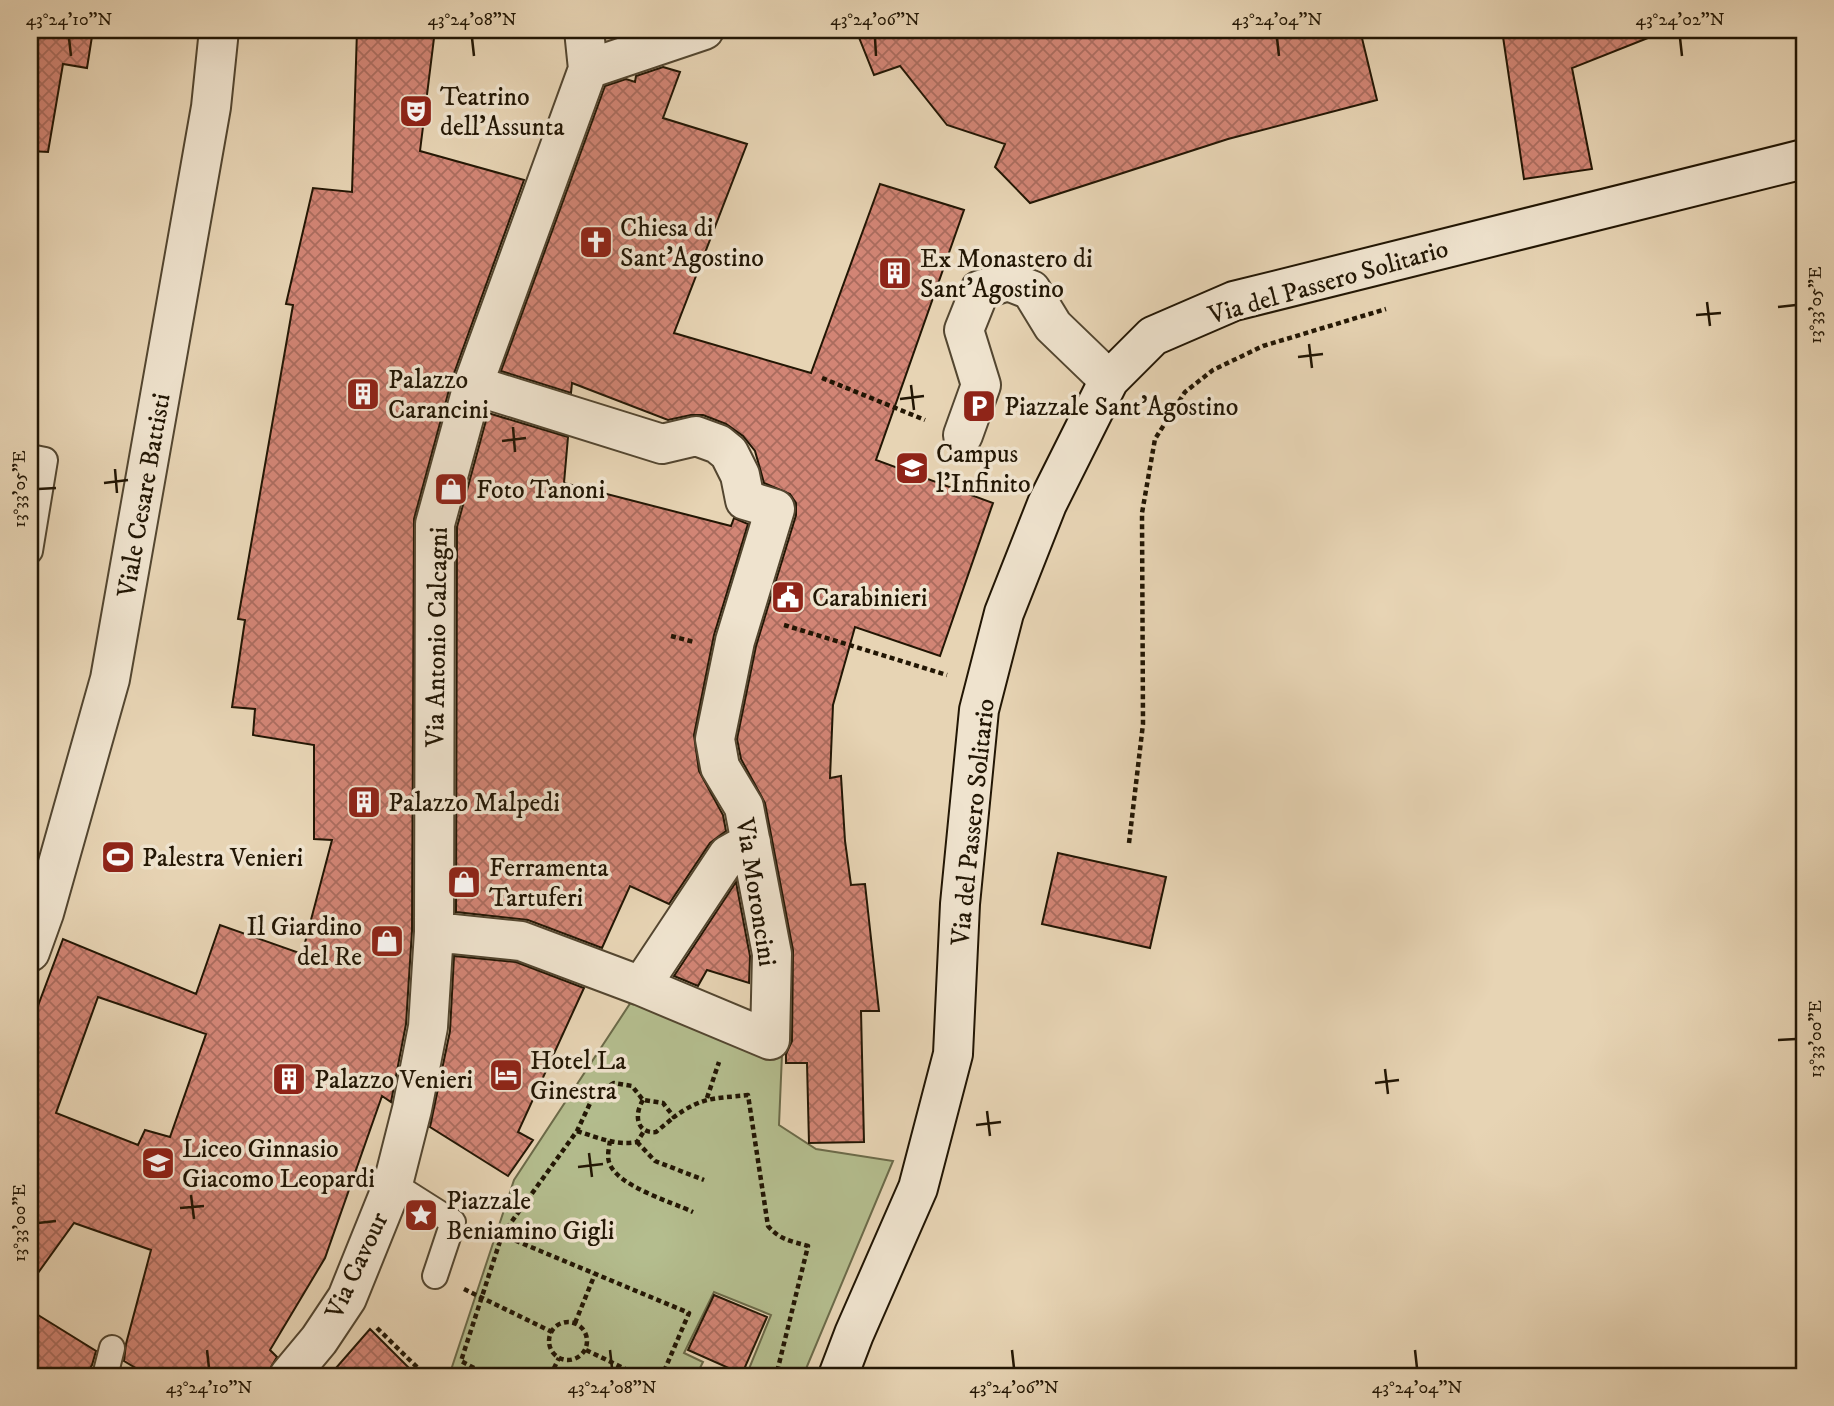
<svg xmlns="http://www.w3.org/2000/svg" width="1834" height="1406" font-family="'IM FELL DW Pica',serif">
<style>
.green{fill:#b4bd8e;stroke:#6b6a49;stroke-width:2}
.building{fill:url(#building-cross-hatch);stroke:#221604;stroke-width:2;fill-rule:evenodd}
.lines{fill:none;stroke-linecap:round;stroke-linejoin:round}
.service-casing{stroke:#534630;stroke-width:28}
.minor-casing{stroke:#534630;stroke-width:42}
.tertiary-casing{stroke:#534630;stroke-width:42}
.secondary-casing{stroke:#221604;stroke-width:42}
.path{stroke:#221604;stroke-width:4.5;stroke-dasharray:5 3.5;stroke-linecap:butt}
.service{stroke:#efe3ce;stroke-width:24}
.minor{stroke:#efe3ce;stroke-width:38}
.tertiary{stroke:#efe3ce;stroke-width:38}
.secondary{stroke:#efe3ce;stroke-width:38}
.ticks{fill:none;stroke:#221604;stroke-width:2.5}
.labels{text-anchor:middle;stroke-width:7;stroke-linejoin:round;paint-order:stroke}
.poi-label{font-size:26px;fill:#221604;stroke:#efe3ce;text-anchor:start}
.street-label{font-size:26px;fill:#221604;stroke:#efe3ce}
.neatline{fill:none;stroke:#221604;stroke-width:2.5}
.ticks-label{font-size:18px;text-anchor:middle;fill:#221604}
</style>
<defs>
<pattern id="building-cross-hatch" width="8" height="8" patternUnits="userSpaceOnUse" patternTransform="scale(1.75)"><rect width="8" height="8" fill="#d28575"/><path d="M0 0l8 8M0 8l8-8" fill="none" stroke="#aa6c5e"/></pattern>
</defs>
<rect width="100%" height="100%" fill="#e7d4b4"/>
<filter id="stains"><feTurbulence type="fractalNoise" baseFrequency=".00286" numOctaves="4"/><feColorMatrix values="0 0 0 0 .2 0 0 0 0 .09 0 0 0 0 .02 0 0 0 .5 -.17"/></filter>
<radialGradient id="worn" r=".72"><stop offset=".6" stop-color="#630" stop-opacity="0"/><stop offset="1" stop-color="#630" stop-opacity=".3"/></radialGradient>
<path class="green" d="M 635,996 L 782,1054 L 779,1125 L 816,1149 L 893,1161 L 803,1376 L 746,1376 L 771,1315 L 714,1292 L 684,1353 L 703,1362 L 696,1376 L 449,1376 L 514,1180 Z"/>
<path class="building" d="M 30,30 L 93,30 L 87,68 L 63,64 L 48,152 L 30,151 Z
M 357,30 L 435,30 L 420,151 L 524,180 L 452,379 L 414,519 L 412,931 L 406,1024 L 391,1102 L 382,1096 L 325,1258 L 270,1350 L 277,1357 L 268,1372 L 268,1376 L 149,1376 L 124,1361 L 126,1344 L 151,1250 L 74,1223 L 30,1284 L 30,1027 L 63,939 L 196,994 L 220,925 L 302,954 L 332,840 L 314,839 L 314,745 L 253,735 L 255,709 L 232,707 L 245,620 L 238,619 L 293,305 L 286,304 L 313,188 L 352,192 ZM 98,997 L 206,1034 L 170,1137 L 145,1130 L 138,1145 L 56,1113 Z
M 856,30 L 1360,30 L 1377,100 L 1228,139 L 1030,203 L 995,167 L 1005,144 L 947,125 L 900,66 L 874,75 Z
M 1502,30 L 1663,30 L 1663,32 L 1572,68 L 1592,169 L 1524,179 Z
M 663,67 L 680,72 L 663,118 L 747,144 L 674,333 L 811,373 L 880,184 L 964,210 L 876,460 L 993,503 L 940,656 L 855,627 L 833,705 L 830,778 L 841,776 L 845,841 L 851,885 L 865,884 L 879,1011 L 861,1011 L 864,1142 L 809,1143 L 807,1063 L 786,1063 L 786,1054 L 792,1041 L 793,950 L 765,803 L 741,759 L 737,739 L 756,646 L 796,515 L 796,503 L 790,494 L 764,483 L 755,451 L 743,436 L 726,424 L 703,415 L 691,415 L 668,420 L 572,383 L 571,393 L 501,371 L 605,86 L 626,79 L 635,82 L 636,76 Z
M 488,413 L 568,437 L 564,483 L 731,526 L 734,518 L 748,524 L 714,635 L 694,735 L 699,771 L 723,815 L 726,831 L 710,843 L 669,904 L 630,886 L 602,948 L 528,920 L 456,912 L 457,527 Z
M 1058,853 L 1166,877 L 1150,948 L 1042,924 Z
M 736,882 L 750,956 L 749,983 L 707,970 L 698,986 L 674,976 Z
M 454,956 L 516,962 L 584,988 L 518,1132 L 533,1140 L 508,1176 L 430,1127 L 450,1031 Z
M 714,1295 L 767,1317 L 742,1374 L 688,1350 Z
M 30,1310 L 96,1351 L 92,1365 L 85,1376 L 30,1376 Z
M 370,1329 L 417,1376 L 329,1376 Z"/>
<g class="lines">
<g class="service-casing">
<path id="service" d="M 30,457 L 45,460 L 30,551
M 393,1184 L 453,1222 L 435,1276
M 105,1376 L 112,1348"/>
</g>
<g class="minor-casing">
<path id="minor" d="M 588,69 L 704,30
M 963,435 L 981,385 L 964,330 L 980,290 L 1008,281 L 1031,290 L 1053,326 L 1109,380
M 434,932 L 521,941 L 641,986 L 770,1040 L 772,954 L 744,807 L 720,767 L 715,739 L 735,641 L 775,509 L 745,500 L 740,475 L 729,453 L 718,444 L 696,436 L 662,444 L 473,385
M 641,986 L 728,855 L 751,842
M 289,1376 L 319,1340 L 347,1298 L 393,1184 L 412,1109 L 428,1027 L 434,932 L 435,524 L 473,385 L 588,69 L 584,30"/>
</g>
<g class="tertiary-casing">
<path id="tertiary" d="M 30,952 L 44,913 L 110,679 L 211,107 L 219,30"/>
</g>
<g class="secondary-casing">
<path id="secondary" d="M 838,1376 L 854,1334 L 918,1188 L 953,1054 L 960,904 L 979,710 L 1004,613 L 1047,504 L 1109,380 L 1153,336 L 1234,301 L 1804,159"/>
</g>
<path class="path" d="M 822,378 L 925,420
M 784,625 L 947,675
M 671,636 L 694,642
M 1129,843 L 1143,724 L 1142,513 L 1155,439 L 1185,392 L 1213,370 L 1263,346 L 1386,309
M 707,1098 L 719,1062
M 643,1100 C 634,1114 636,1134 656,1132 L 674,1117
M 577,1131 C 596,1137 617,1146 637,1142 L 644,1131
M 610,1141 C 609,1147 607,1156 609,1162 C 616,1186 672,1202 693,1212
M 637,1142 L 655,1161 L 704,1180
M 502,1235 L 577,1131 L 594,1095 L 614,1083 L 632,1086 L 643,1100 L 663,1103 L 674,1117 C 703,1096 714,1099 748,1095 L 768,1226 C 780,1240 791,1241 808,1246 L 776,1376
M 464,1289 L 552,1332
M549 1341a19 19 0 1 1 38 0a19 19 0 1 1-38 0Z
M 575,1323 L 595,1274
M 377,1328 L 426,1376
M 586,1350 L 640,1376
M 489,1376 L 461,1361 L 502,1235 L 689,1313 L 662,1376
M 550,1376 L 559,1358"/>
<use href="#service" class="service"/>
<use href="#minor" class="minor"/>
<use href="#tertiary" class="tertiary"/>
<use href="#secondary" class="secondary"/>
</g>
<path class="ticks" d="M 69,38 L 71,56M 472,38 L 474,56M 875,38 L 876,56M 1277,38 L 1279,56M 1680,38 L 1682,56M 1707,302 L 1710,326M 1778,307 L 1796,305M 1696,315 L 1721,313M 1309,344 L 1312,368M 1298,357 L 1323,354M 911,385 L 914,410M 900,399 L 924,396M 513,427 L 515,452M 502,441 L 526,438M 115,469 L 117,493M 104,483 L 128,480M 38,489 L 56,488M 1778,1040 L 1796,1039M 1385,1069 L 1388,1094M 1375,1083 L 1399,1080M 987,1111 L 990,1136M 976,1125 L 1001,1122M 589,1153 L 592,1177M 578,1167 L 603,1164M 191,1195 L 194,1219M 180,1208 L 204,1206M 38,1223 L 56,1221M 207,1350 L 209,1368M 610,1350 L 612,1368M 1012,1350 L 1014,1368M 1415,1350 L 1417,1368"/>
<defs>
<g id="theatre-square" transform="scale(1.75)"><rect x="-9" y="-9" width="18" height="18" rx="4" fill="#8f2418" stroke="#efe3ce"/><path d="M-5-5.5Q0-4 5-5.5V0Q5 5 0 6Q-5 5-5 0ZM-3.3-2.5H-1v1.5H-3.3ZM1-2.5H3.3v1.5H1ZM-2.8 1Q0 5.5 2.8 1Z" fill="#fff"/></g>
<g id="church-square" transform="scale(1.75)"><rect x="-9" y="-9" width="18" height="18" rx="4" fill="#8f2418" stroke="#efe3ce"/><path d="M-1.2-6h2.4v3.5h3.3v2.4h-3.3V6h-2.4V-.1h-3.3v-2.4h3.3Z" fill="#fff"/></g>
<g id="building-square" transform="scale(1.75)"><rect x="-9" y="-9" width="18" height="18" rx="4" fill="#8f2418" stroke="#efe3ce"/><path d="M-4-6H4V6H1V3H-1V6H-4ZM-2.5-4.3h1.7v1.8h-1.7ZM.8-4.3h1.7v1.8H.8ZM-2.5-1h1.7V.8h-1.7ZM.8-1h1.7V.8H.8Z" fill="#fff"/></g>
<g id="parking-square" transform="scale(1.75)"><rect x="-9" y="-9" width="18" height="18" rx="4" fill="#8f2418" stroke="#efe3ce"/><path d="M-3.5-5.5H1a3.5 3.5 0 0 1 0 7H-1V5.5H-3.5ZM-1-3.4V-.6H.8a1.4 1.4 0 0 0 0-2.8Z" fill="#fff"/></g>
<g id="school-square" transform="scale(1.75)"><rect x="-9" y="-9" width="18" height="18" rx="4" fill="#8f2418" stroke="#efe3ce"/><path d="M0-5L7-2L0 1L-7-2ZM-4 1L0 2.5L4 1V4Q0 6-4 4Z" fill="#fff"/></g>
<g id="shop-square" transform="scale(1.75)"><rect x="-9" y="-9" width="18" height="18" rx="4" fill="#8f2418" stroke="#efe3ce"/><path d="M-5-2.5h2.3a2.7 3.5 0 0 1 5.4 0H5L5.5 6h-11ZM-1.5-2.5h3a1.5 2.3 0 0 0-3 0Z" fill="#fff"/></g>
<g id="civic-square" transform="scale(1.75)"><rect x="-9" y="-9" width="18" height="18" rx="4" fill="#8f2418" stroke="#efe3ce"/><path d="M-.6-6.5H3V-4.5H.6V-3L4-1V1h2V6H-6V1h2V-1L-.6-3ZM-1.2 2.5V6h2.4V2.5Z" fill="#fff"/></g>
<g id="stadium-square" transform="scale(1.75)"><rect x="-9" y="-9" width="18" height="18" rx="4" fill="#8f2418" stroke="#efe3ce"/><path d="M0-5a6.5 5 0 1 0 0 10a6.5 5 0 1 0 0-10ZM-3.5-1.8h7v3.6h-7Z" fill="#fff"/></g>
<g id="hotel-square" transform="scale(1.75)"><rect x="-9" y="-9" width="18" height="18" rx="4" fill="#8f2418" stroke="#efe3ce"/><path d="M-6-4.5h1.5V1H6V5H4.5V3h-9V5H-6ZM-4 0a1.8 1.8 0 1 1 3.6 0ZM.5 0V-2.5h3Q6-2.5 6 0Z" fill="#fff"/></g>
<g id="sight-square" transform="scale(1.75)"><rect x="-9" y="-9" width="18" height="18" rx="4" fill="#8f2418" stroke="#efe3ce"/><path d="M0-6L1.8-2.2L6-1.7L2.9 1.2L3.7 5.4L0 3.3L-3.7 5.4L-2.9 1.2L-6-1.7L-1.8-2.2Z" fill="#fff"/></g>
</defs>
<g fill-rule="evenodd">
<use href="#theatre-square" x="416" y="111"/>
<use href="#church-square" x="596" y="242"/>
<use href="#building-square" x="895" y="273"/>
<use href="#building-square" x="363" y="394"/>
<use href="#parking-square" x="979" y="406"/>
<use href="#school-square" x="912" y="468"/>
<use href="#shop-square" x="451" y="489"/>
<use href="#civic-square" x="788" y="597"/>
<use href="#building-square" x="364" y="802"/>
<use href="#stadium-square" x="118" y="857"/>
<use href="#shop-square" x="464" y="882"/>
<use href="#shop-square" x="387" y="941"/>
<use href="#hotel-square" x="506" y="1075"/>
<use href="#building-square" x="289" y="1079"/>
<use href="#school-square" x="158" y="1163"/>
<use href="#sight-square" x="421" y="1215"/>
</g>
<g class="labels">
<g class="poi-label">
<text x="440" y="105">Teatrino<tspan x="440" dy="30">dell'Assunta</tspan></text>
<text x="620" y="236">Chiesa di<tspan x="620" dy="30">Sant'Agostino</tspan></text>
<text x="920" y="267">Ex Monastero di<tspan x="920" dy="30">Sant'Agostino</tspan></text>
<text x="388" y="388">Palazzo<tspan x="388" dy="30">Carancini</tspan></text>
<text x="1004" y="415">Piazzale Sant'Agostino</text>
<text x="936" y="462">Campus<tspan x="936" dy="30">l'Infinito</tspan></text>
<text x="476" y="498">Foto Tanoni</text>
<text x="812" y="606">Carabinieri</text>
<text x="388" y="811">Palazzo Malpedi</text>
<text x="142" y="866">Palestra Venieri</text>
<text x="489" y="876">Ferramenta<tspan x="489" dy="30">Tartuferi</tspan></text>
<text x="362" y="935" text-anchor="end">Il Giardino<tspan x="362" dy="30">del Re</tspan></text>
<text x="530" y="1069">Hotel La<tspan x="530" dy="30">Ginestra</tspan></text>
<text x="314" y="1088">Palazzo Venieri</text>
<text x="182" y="1157">Liceo Ginnasio<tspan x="182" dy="30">Giacomo Leopardi</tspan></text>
<text x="446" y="1209">Piazzale<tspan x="446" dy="30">Beniamino Gigli</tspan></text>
</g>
<g class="street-label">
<text transform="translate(1328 281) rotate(-16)" y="9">Via del Passero Solitario</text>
<text transform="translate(143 495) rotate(-80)" y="9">Viale Cesare Battisti</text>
<text transform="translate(436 637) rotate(-89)" y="9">Via Antonio Calcagni</text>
<text transform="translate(972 822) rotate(-84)" y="9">Via del Passero Solitario</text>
<text transform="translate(757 892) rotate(81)" y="9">Via Moroncini</text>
<text transform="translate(356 1265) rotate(-65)" y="9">Via Cavour</text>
</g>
</g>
<rect width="1834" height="1406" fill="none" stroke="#e7d4b4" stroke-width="77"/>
<rect x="38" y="38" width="1758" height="1330" class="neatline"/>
<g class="ticks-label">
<text x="69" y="25">43°24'10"N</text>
<text x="472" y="25">43°24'08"N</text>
<text x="875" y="25">43°24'06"N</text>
<text x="1277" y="25">43°24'04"N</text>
<text x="1680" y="25">43°24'02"N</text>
<text transform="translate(1815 305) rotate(-90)" y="6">13°33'05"E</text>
<text transform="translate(19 489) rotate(-90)" y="6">13°33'05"E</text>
<text transform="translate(1815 1039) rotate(-90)" y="6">13°33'00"E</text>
<text transform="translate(19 1223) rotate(-90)" y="6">13°33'00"E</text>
<text x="209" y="1393">43°24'10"N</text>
<text x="612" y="1393">43°24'08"N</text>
<text x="1014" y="1393">43°24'06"N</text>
<text x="1417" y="1393">43°24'04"N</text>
</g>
<rect width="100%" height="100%" filter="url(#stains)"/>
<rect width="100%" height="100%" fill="url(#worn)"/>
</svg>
